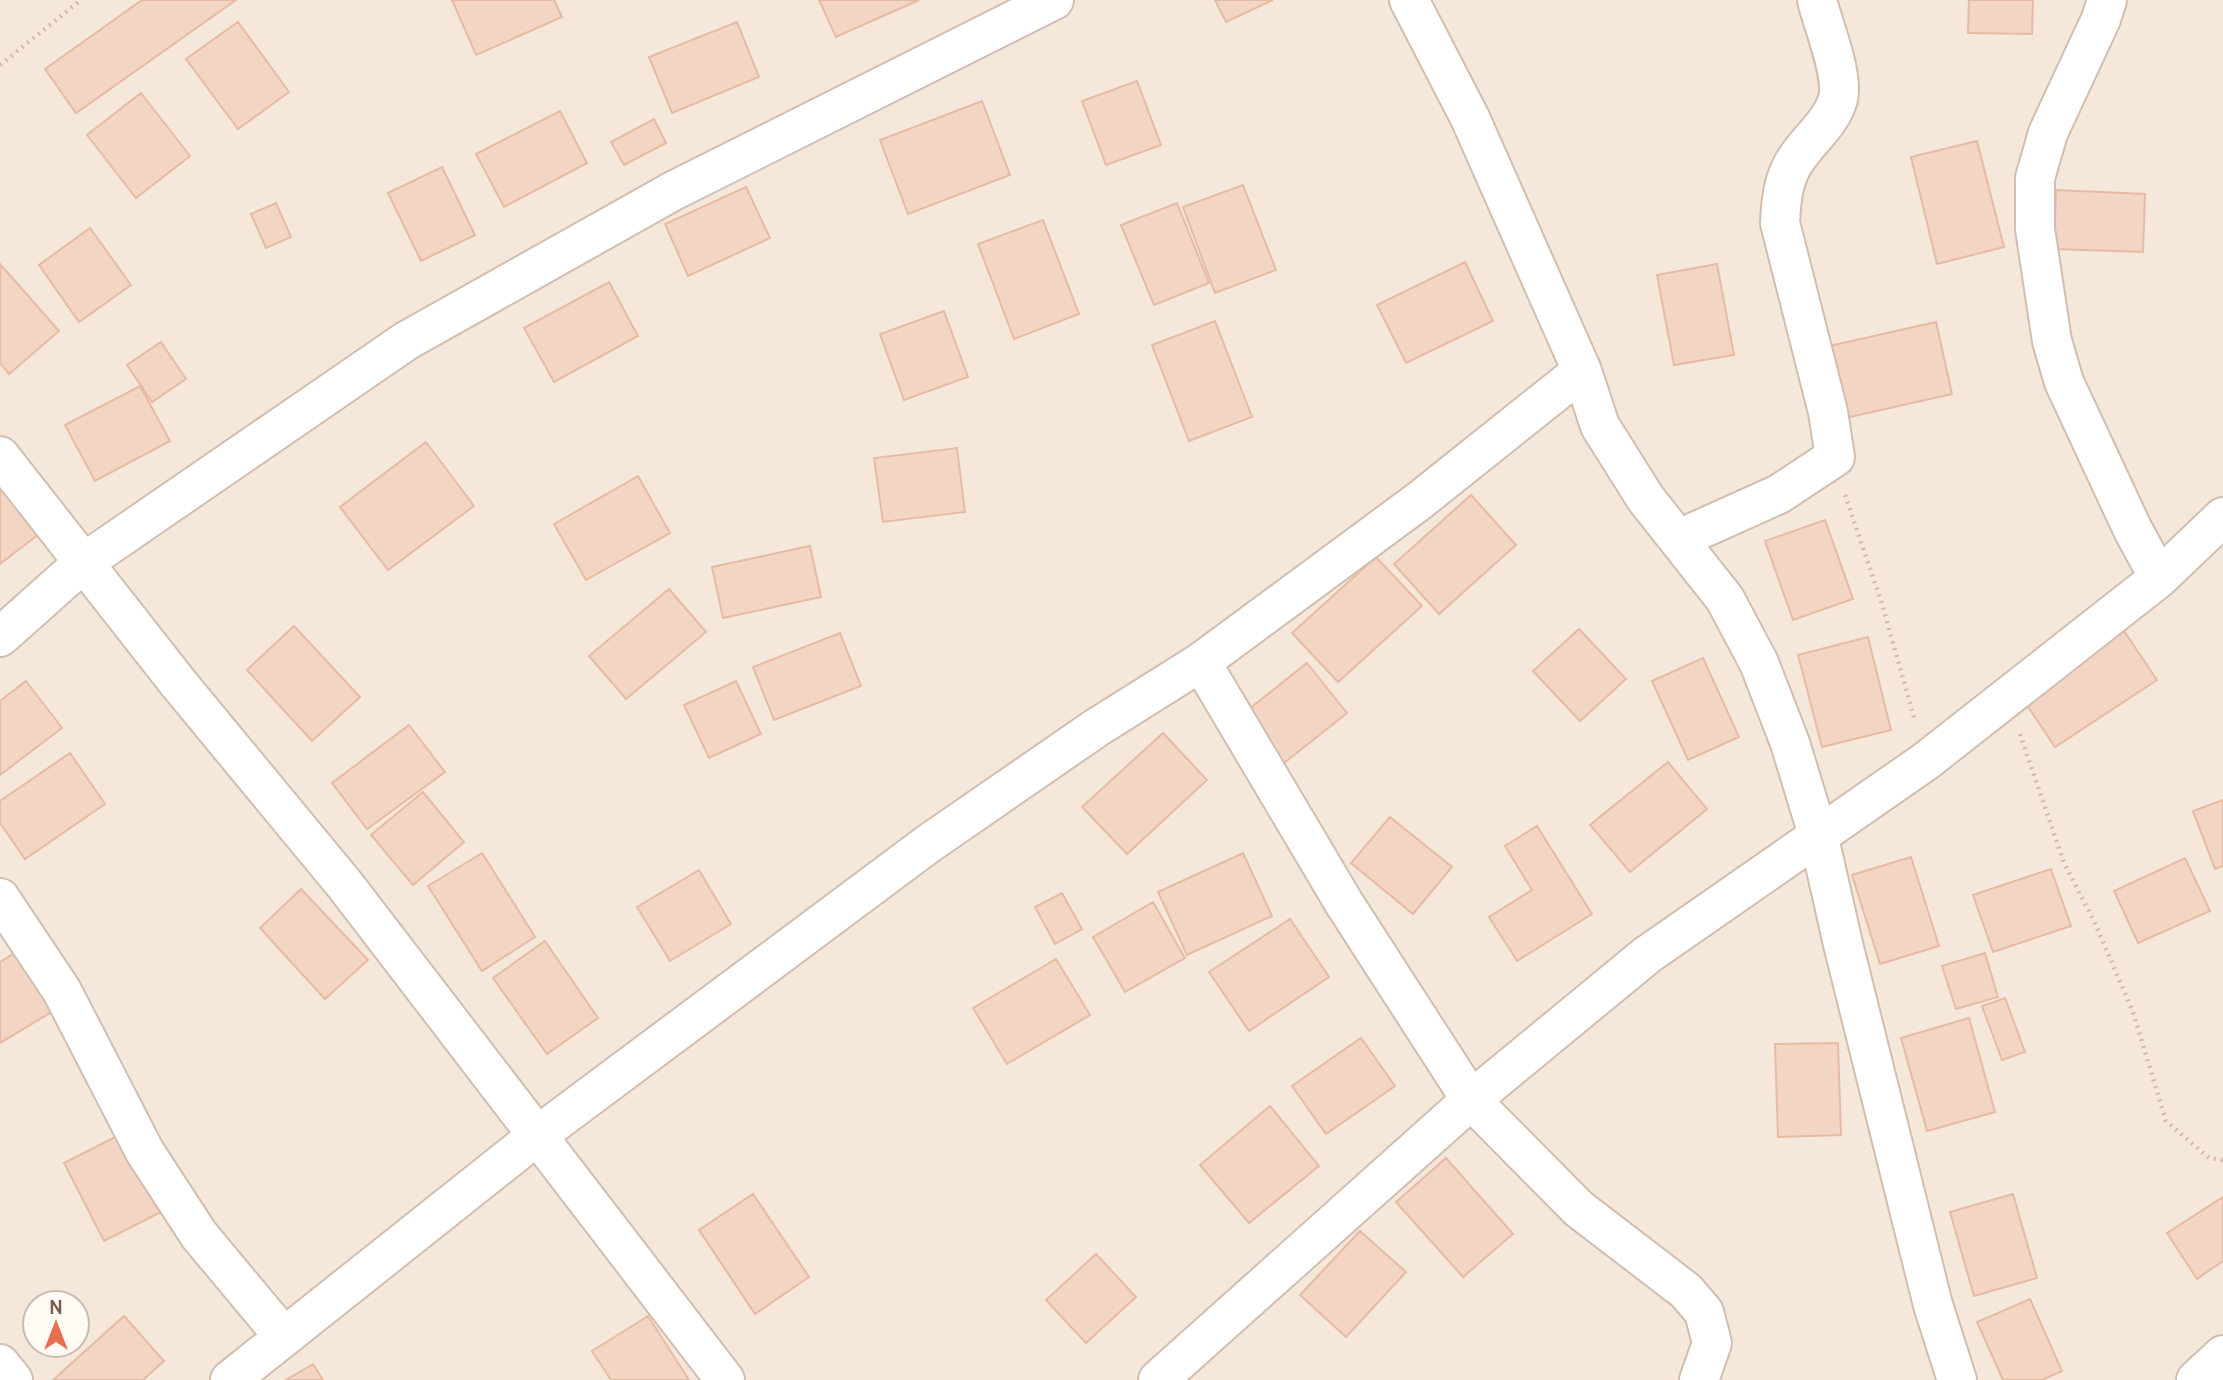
<svg xmlns="http://www.w3.org/2000/svg" width="2223" height="1380" font-family="Cabin,sans-serif">
<style>
.residential{fill:#f5e8da;fill-rule:evenodd}
.building{fill:#f3d5c3;stroke:#e6bba3;stroke-width:2}
.lines{fill:none;stroke-linecap:round;stroke-linejoin:round}
.minor-casing{stroke:#d1beb0;stroke-width:42}
.path{stroke:#d9b8a5;stroke-width:4.5;stroke-dasharray:2 5;stroke-linecap:butt}
.minor{stroke:#fff;stroke-width:38}
</style>
<rect width="100%" height="100%" fill="#fdf6ec"/>
<path class="residential" d="M 0,0 L 2223,0 L 2223,1380 L 0,1380 ZM 35,1303 L 77,1303 L 77,1345 L 35,1345 Z"/>
<path class="building" d="M 142,0 L 236,0 L 76,113 L 45,69 Z
M 452,0 L 554,0 L 562,17 L 476,55 Z
M 819,0 L 919,0 L 836,37 Z
M 1215,0 L 1273,0 L 1226,22 Z
M 1969,0 L 2033,0 L 2032,34 L 1968,33 Z
M 238,22 L 289,92 L 238,129 L 186,59 Z
M 737,22 L 759,77 L 672,113 L 649,57 Z
M 1137,81 L 1161,145 L 1106,165 L 1082,101 Z
M 141,93 L 190,156 L 136,198 L 87,135 Z
M 982,101 L 1010,175 L 908,214 L 880,140 Z
M 560,111 L 587,163 L 504,207 L 476,154 Z
M 654,119 L 666,143 L 624,165 L 611,142 Z
M 1977,141 L 2004,247 L 1937,264 L 1911,157 Z
M 442,167 L 475,235 L 421,261 L 388,193 Z
M 1243,185 L 1276,270 L 1215,293 L 1183,207 Z
M 746,187 L 770,238 L 688,276 L 665,224 Z
M 2056,190 L 2145,194 L 2143,252 L 2054,249 Z
M 276,203 L 291,237 L 266,248 L 251,214 Z
M 1177,203 L 1209,283 L 1154,305 L 1121,225 Z
M 1043,220 L 1079,314 L 1014,339 L 978,244 Z
M 90,228 L 131,285 L 79,322 L 39,265 Z
M 1465,262 L 1493,321 L 1406,363 L 1377,305 Z
M 0,264 L 59,331 L 9,374 L 0,363 Z
M 1717,264 L 1734,355 L 1674,365 L 1657,275 Z
M 609,282 L 638,336 L 554,382 L 524,328 Z
M 944,311 L 968,377 L 904,400 L 880,334 Z
M 1215,321 L 1252,417 L 1189,441 L 1152,345 Z
M 1936,322 L 1952,394 L 1841,419 L 1825,347 Z
M 161,342 L 186,379 L 152,402 L 127,365 Z
M 140,386 L 170,441 L 95,481 L 65,425 Z
M 426,442 L 474,506 L 388,570 L 340,507 Z
M 957,448 L 965,512 L 883,522 L 874,458 Z
M 638,476 L 670,533 L 586,580 L 554,524 Z
M 0,484 L 39,534 L 0,564 Z
M 1471,495 L 1516,545 L 1439,614 L 1394,564 Z
M 1825,520 L 1853,599 L 1793,620 L 1765,541 Z
M 810,546 L 821,597 L 723,618 L 712,567 Z
M 1376,557 L 1422,606 L 1338,682 L 1292,633 Z
M 669,589 L 706,632 L 626,699 L 589,656 Z
M 294,626 L 360,697 L 312,741 L 247,670 Z
M 2122,628 L 2157,680 L 2055,747 L 2020,695 Z
M 1579,629 L 1626,679 L 1580,721 L 1533,671 Z
M 840,633 L 861,686 L 774,720 L 753,667 Z
M 1868,637 L 1891,730 L 1822,747 L 1798,655 Z
M 1703,658 L 1739,737 L 1688,760 L 1652,681 Z
M 1307,663 L 1347,713 L 1279,767 L 1239,717 Z
M 26,681 L 62,728 L 0,775 L 0,701 Z
M 736,681 L 761,734 L 709,758 L 684,705 Z
M 409,725 L 445,772 L 367,829 L 332,783 Z
M 1163,733 L 1207,780 L 1127,854 L 1082,807 Z
M 70,753 L 105,804 L 25,859 L 0,823 L 0,801 Z
M 1668,762 L 1707,809 L 1630,872 L 1590,825 Z
M 423,792 L 464,842 L 413,885 L 371,835 Z
M 2223,800 L 2223,866 L 2215,869 L 2193,811 Z
M 1390,817 L 1452,867 L 1413,914 L 1351,863 Z
M 1537,826 L 1592,914 L 1517,961 L 1489,917 L 1532,890 L 1505,846 Z
M 482,853 L 535,937 L 482,971 L 428,886 Z
M 1243,853 L 1272,916 L 1187,955 L 1158,892 Z
M 1911,857 L 1939,946 L 1880,964 L 1852,875 Z
M 2185,858 L 2210,911 L 2138,943 L 2114,891 Z
M 2051,869 L 2071,926 L 1993,952 L 1973,895 Z
M 699,870 L 731,924 L 670,961 L 637,907 Z
M 301,889 L 368,960 L 325,999 L 260,928 Z
M 1062,893 L 1082,929 L 1055,944 L 1035,907 Z
M 1153,902 L 1185,958 L 1125,992 L 1093,937 Z
M 1290,919 L 1329,977 L 1249,1031 L 1209,972 Z
M 545,941 L 598,1018 L 547,1054 L 493,978 Z
M 18,951 L 55,1010 L 0,1043 L 0,962 Z
M 1985,953 L 1998,997 L 1956,1009 L 1942,966 Z
M 1056,959 L 1090,1015 L 1007,1064 L 973,1008 Z
M 2005,998 L 2025,1052 L 2002,1060 L 1982,1006 Z
M 1969,1018 L 1995,1112 L 1927,1131 L 1901,1038 Z
M 1361,1038 L 1395,1086 L 1326,1134 L 1292,1086 Z
M 1838,1043 L 1841,1135 L 1778,1137 L 1775,1044 Z
M 1270,1106 L 1319,1166 L 1249,1223 L 1200,1165 Z
M 123,1133 L 163,1211 L 104,1241 L 64,1163 Z
M 1446,1158 L 1513,1234 L 1463,1277 L 1396,1202 Z
M 753,1194 L 809,1277 L 755,1314 L 699,1230 Z
M 2013,1194 L 2037,1278 L 1974,1296 L 1950,1212 Z
M 2223,1197 L 2223,1261 L 2197,1279 L 2167,1233 Z
M 1360,1231 L 1406,1272 L 1346,1337 L 1300,1295 Z
M 1096,1254 L 1136,1297 L 1086,1343 L 1046,1300 Z
M 2030,1299 L 2062,1371 L 2042,1380 L 2003,1380 L 1977,1322 Z
M 124,1316 L 164,1361 L 143,1380 L 53,1380 Z
M 648,1316 L 689,1380 L 611,1380 L 592,1351 Z
M 313,1364 L 323,1380 L 286,1380 Z"/>
<g class="lines">
<g class="minor-casing">
<path id="minor" d="M 1409,0 L 1470,118 L 1582,371 L 1600,426 L 1646,499 L 1725,599 L 1759,663 L 1790,743 L 1819,838 L 1843,944 L 1933,1305 L 1957,1380
M 2107,0 L 2101,19 L 2048,133 L 2035,178 L 2035,229 L 2052,341 L 2064,382 L 2133,530 L 2159,578
M 0,456 L 179,684 L 345,885 L 725,1380
M 1679,539 L 1779,494 L 1835,457 L 1828,412 L 1780,223 C 1781,205 1782,187 1790,170 C 1801,145 1830,127 1838,99 C 1844,75 1823,25 1817,0
M 0,637 L 83,563 L 406,341 L 673,191 L 1054,0
M 1201,662 L 1344,903 L 1471,1100 L 1579,1209 L 1686,1291 L 1704,1312 L 1712,1343 L 1699,1380
M 0,898 L 62,991 L 145,1152 L 199,1235 L 284,1337
M 0,1364 L 13,1380
M 230,1380 L 538,1135 L 928,844 L 1096,728 L 1201,662 L 1419,501 L 1582,371
M 1158,1380 L 1471,1100 L 1647,955 L 1926,761 L 2159,578 L 2223,517
M 2196,1380 L 2223,1355"/>
</g>
<path class="path" d="M 0,65 L 81,0
M 1845,495 L 1882,604 L 1915,721
M 2020,734 L 2064,863 L 2094,921 L 2133,1012 L 2166,1121 L 2209,1158 L 2223,1160"/>
<use href="#minor" class="minor"/>
</g>
<g transform="translate(56 1324)"><circle r="33" fill="#fffaf3" stroke="#cabbb1" stroke-width="2"/>
<path d="M0-5L12 26L0 18L-12 26Z" fill="#e76f51"/>
<text y="-10" font-size="19" font-weight="bold" text-anchor="middle" fill="#7a5c4d">N</text>
</g>
</svg>
